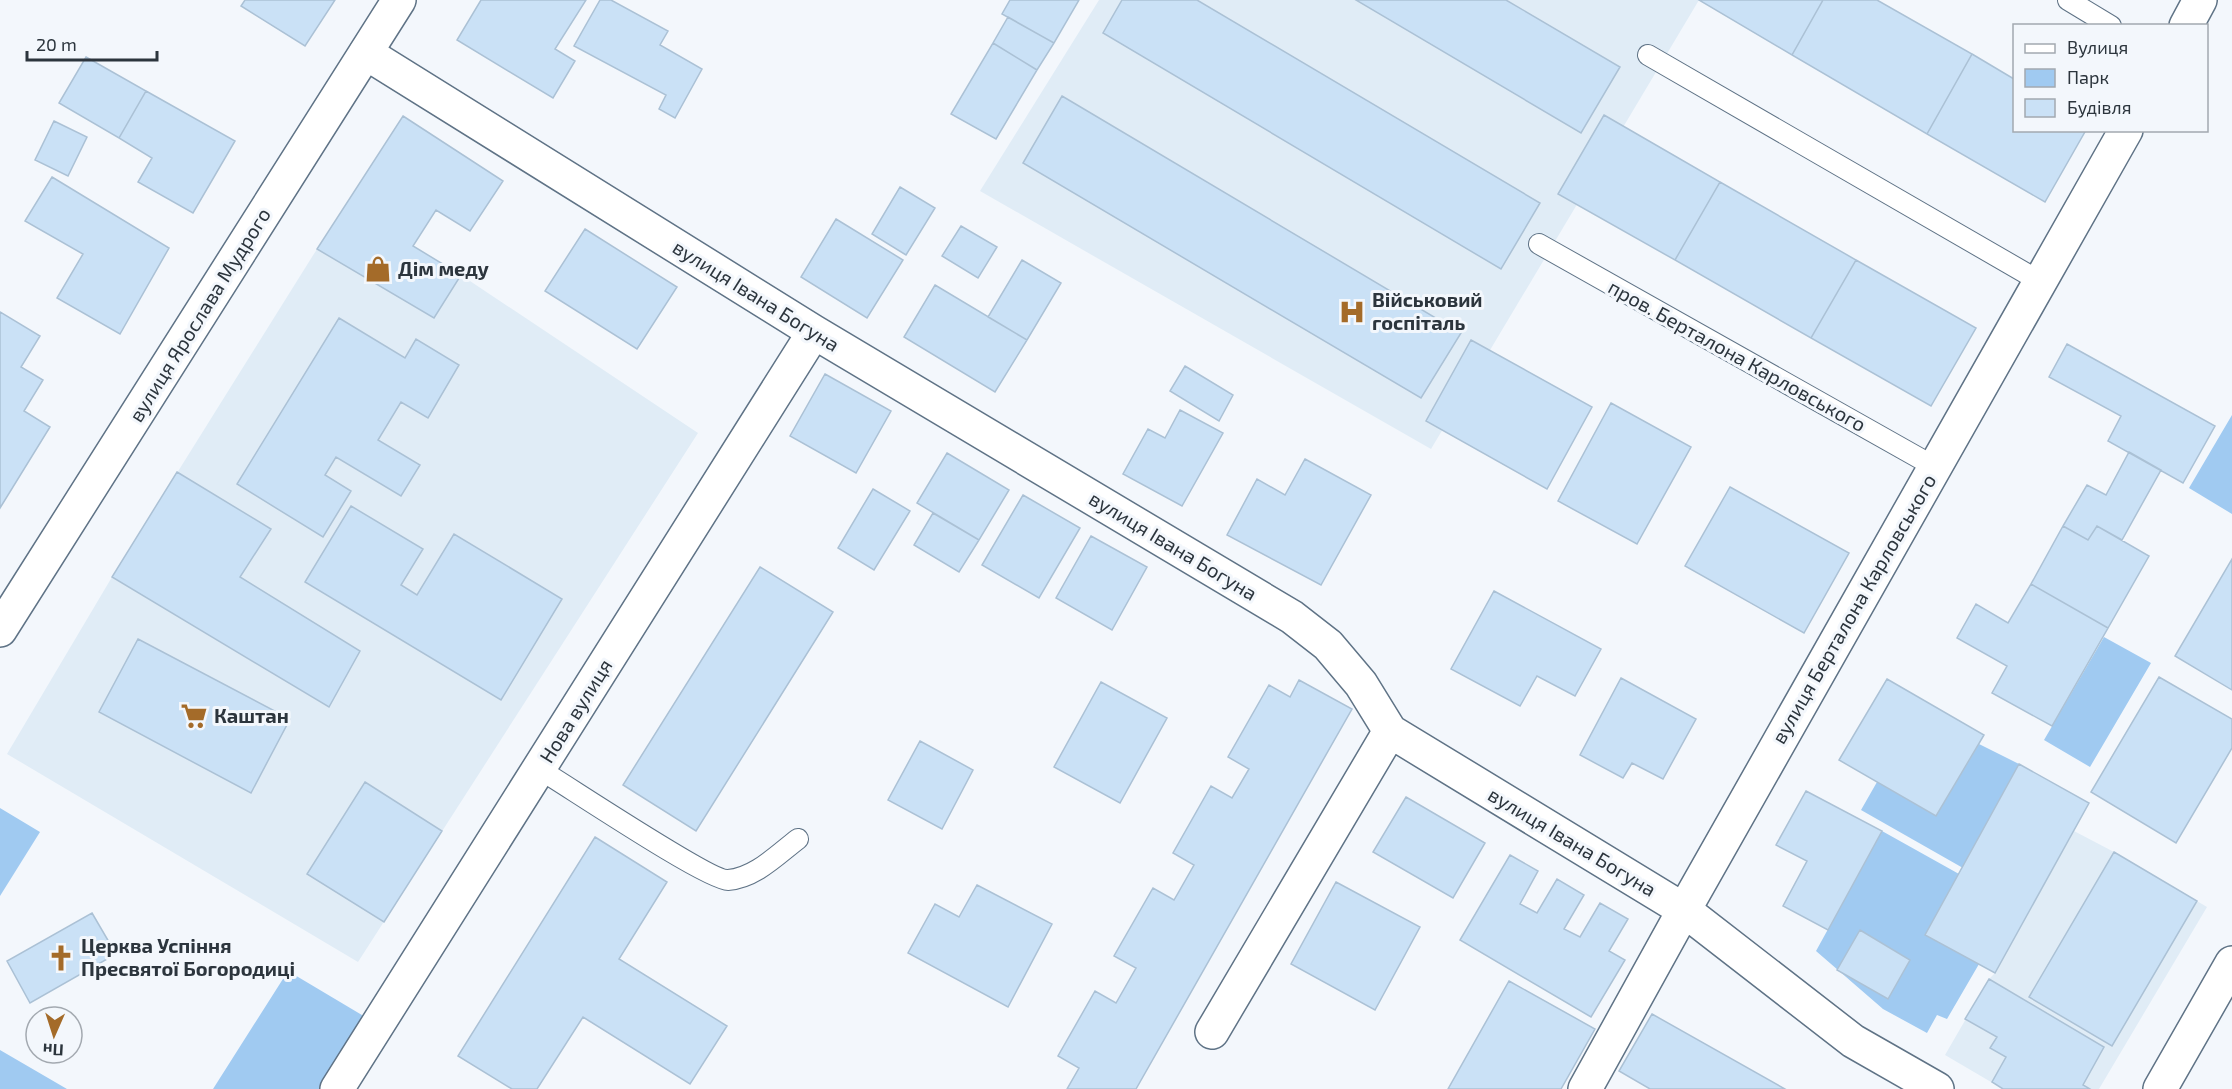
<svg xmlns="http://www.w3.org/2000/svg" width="2232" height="1089" font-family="'Exo 2',sans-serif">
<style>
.built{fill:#e0ecf6}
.green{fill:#a0caf1}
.building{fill:#cae1f6;stroke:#abc1d5;stroke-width:1.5}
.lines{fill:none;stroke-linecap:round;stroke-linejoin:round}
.lane-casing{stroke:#5f7386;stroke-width:22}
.street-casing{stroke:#5f7386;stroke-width:36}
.secondary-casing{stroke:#5f7386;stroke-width:36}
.lane{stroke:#fff;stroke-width:20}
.street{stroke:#fff;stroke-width:33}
.secondary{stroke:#fff;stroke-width:33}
.labels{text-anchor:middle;stroke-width:6;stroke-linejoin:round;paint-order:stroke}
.poi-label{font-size:20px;font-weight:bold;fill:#2c353d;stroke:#f3f7fc;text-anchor:start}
.street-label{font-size:20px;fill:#2c353d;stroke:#f3f7fc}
</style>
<rect width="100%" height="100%" fill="#f3f7fc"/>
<path class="built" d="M 1099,0 L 1699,0 L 1431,449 L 980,191 Z
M 317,249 L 434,318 L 461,275 L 698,433 L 358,962 L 7,754 L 112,577 Z
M 2074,831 L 2114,852 L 2207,907 L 2099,1089 L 2003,1089 L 1945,1055 L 1989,979 L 1995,973 Z"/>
<path class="green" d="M 2232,415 L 2232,514 L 2189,488 Z
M 2104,637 L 2151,663 L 2090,767 L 2044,740 Z
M 1979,744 L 2019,764 L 1963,868 L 1861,810 L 1877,782 L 1936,816 Z
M 0,808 L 40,832 L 0,896 Z
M 1882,831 L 1959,874 L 1979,964 L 1947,1019 L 1937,1015 L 1927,1033 L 1883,1009 L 1816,951 Z
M 288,971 L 372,1021 L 328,1089 L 213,1089 Z
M 0,1050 L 67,1089 L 0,1089 Z"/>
<path class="building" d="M 245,0 L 335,0 L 305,46 L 241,6 Z
M 481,0 L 586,0 L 555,49 L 575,61 L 553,98 L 457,40 Z
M 600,0 L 611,0 L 668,31 L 660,45 L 702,69 L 675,118 L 659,109 L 666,95 L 574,46 Z
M 1010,0 L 1079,0 L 1054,43 L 1002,14 Z
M 1122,0 L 1197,0 L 1540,203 L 1501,269 L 1103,33 Z
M 1356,0 L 1506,0 L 1620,67 L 1581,133 Z
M 1699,0 L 1823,0 L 1792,55 Z
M 1823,0 L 1877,0 L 1972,54 L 1927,134 L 1792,55 Z
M 1008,17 L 1054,43 L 1037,70 L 993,43 Z
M 993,43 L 1037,70 L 996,139 L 951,114 Z
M 1972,54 L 2014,79 L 2014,130 L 2086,130 L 2045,202 L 1927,134 Z
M 86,57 L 146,91 L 119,138 L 59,103 Z
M 146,91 L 235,141 L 193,213 L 138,182 L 152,158 L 119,138 Z
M 1062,96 L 1461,333 L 1421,398 L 1023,163 Z
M 1604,115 L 1720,182 L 1675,260 L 1558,194 Z
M 403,116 L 503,181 L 470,231 L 436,210 L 413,246 L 461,275 L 434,318 L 317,249 Z
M 54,121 L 87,137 L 68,176 L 35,160 Z
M 52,177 L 169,248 L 120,334 L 57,298 L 83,254 L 25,221 Z
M 1720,182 L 1856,260 L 1811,338 L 1675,260 Z
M 900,187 L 935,208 L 906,255 L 872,234 Z
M 836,219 L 903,260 L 867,318 L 801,277 Z
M 961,226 L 997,247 L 978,278 L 942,256 Z
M 585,229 L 677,287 L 637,349 L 545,291 Z
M 1022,260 L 1061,283 L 1027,340 L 988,317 Z
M 1856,260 L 1976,328 L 1931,406 L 1811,338 Z
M 935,285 L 1027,340 L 995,392 L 904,337 Z
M 0,312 L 40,336 L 21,367 L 43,380 L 24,411 L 50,427 L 0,508 Z
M 339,318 L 405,358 L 416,339 L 459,365 L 428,418 L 401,402 L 378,440 L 420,465 L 401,496 L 336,457 L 325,475 L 351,491 L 323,537 L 237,484 Z
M 1471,340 L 1592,407 L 1547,489 L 1426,421 Z
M 2067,344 L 2215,426 L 2183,483 L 2108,441 L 2121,416 L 2049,377 Z
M 1185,366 L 1233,395 L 1219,421 L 1170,391 Z
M 825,374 L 891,411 L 856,473 L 790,436 Z
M 1611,403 L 1691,447 L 1637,544 L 1558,501 Z
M 1180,410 L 1223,433 L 1182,506 L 1123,474 L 1148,429 L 1165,438 Z
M 2129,452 L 2161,470 L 2122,540 L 2097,526 L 2088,540 L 2063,526 L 2087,485 L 2106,495 Z
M 947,453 L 1009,490 L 979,540 L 917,503 Z
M 1305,459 L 1371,495 L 1321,585 L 1227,535 L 1257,479 L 1285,495 Z
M 177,472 L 271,529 L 240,577 L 360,651 L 329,707 L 112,577 Z
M 1730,487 L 1849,553 L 1804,633 L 1685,566 Z
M 873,489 L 910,511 L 874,570 L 838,548 Z
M 1023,495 L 1080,528 L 1039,598 L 982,565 Z
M 351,506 L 423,549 L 401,585 L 417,595 L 454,534 L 562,599 L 501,700 L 305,582 Z
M 933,513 L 979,540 L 959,572 L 914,545 Z
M 2063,526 L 2088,540 L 2097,526 L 2149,556 L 2108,628 L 2031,584 Z
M 1091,536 L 1147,567 L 1112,630 L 1056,598 Z
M 2232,559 L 2232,690 L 2175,656 Z
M 760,567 L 833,612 L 696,831 L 623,785 Z
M 2031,584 L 2108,628 L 2052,726 L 1992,693 L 2007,666 L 1957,638 L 1976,604 L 2008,623 Z
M 1494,591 L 1601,649 L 1575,696 L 1537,676 L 1520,706 L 1451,669 Z
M 138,639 L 290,719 L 251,793 L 99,712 Z
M 2159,677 L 2232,719 L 2232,748 L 2176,843 L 2091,792 Z
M 1621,678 L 1696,719 L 1663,779 L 1632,763 L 1623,778 L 1580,755 Z
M 1887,679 L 1984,735 L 1936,816 L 1839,760 Z
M 1299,680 L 1352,709 L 1136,1089 L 1067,1089 L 1079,1068 L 1058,1056 L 1095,991 L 1116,1003 L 1136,968 L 1114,956 L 1153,888 L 1174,900 L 1194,865 L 1173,853 L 1211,786 L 1232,798 L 1249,769 L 1228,757 L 1269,685 L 1290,697 Z
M 1101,682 L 1167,718 L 1120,803 L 1054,767 Z
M 920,741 L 973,770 L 942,829 L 888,800 Z
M 2019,764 L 2089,803 L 1995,973 L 1925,935 Z
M 365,782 L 442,831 L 384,922 L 307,874 Z
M 1806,791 L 1882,831 L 1828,930 L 1783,906 L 1807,861 L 1776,845 Z
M 1406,797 L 1485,843 L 1453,898 L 1373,852 Z
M 595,837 L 667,882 L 619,959 L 727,1026 L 690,1084 L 583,1017 L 537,1089 L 512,1089 L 458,1056 Z
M 2114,852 L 2197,901 L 2112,1046 L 2029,997 Z
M 1510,855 L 1538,871 L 1520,904 L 1537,913 L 1557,879 L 1584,895 L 1564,929 L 1580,937 L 1600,903 L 1628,919 L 1609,951 L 1625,960 L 1591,1017 L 1460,940 Z
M 1336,882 L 1420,927 L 1375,1010 L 1291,964 Z
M 977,885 L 1052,924 L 1008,1007 L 908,953 L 935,904 L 959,917 Z
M 92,913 L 116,954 L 30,1003 L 7,961 Z
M 1860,930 L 1910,960 L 1888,999 L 1837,970 Z
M 1989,979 L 2104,1047 L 2083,1085 L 2090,1089 L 2003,1089 L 1992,1082 L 2006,1057 L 1990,1048 L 1997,1037 L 1965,1019 Z
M 1509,981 L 1595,1029 L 1561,1089 L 1448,1089 Z
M 1652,1014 L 1785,1089 L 1650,1089 L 1619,1071 Z"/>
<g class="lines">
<g class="lane-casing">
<path id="lane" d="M 2068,0 L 2111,26
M 1648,55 L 2041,282
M 1539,244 L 1935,467
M 539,769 C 566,785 709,881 728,880 C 755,878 777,855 798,839"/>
</g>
<g class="street-casing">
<path id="street" d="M 2186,26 L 2200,0
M 366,53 L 814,332 L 1292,617 L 1328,645 L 1361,684 L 1390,731 L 1684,910 L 1853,1041 L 1937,1089
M 1212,1032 L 1390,731
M 337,1089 L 814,332
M 1585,1089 L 1684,910 L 2126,130"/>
</g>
<g class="secondary-casing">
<path id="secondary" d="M 0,630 L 399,0
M 2160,1089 L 2232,963"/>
</g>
<use href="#lane" class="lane"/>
<use href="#street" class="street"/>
<use href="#secondary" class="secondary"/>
</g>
<defs>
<g id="shop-bare" transform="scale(2.07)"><path d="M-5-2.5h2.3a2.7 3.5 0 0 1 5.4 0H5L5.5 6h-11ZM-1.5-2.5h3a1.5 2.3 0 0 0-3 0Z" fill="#a46b29" stroke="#f3f7fc" stroke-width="2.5" paint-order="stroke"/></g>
<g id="hospital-bare" transform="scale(2.07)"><path d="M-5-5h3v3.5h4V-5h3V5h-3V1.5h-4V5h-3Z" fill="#a46b29" stroke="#f3f7fc" stroke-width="2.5" paint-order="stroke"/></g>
<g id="supermarket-bare" transform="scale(2.07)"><path d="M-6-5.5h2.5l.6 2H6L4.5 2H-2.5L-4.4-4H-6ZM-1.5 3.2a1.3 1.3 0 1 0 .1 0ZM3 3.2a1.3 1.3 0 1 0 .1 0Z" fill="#a46b29" stroke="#f3f7fc" stroke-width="2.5" paint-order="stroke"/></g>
<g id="church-bare" transform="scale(2.07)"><path d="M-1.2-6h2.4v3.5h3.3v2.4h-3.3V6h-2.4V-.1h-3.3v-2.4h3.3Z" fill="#a46b29" stroke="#f3f7fc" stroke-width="2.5" paint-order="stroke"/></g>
</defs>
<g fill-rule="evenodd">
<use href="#shop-bare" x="378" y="269"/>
<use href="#hospital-bare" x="1352" y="312"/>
<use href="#supermarket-bare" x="194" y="716"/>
<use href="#church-bare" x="61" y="958"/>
</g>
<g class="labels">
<g class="poi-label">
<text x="398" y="276">Дім меду</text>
<text x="1372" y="307">Військовий<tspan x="1372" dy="23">госпіталь</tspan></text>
<text x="214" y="723">Каштан</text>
<text x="81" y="953">Церква Успіння<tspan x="81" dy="23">Пресвятої Богородиці</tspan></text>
</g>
<g class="street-label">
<text transform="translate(756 296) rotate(32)" y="7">вулиця Івана Богуна</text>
<text transform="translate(200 315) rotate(-58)" y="7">вулиця Ярослава Мудрого</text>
<text transform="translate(1737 356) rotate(29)" y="7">пров. Берталона Карловського</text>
<text transform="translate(1173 546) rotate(31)" y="7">вулиця Івана Богуна</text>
<text transform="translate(1854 609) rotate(-60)" y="7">вулиця Берталона Карловського</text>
<text transform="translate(576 711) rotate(-58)" y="7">Нова вулиця</text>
<text transform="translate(1572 842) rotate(31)" y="7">вулиця Івана Богуна</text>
</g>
</g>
<rect x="2013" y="24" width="195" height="108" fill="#f3f7fc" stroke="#a3a9b0" stroke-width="1.5"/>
<rect x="2025" y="44" width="30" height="9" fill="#ffffff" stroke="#a3a9b0" stroke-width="1.5"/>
<text x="2067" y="54" font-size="18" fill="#2c353d">Вулиця</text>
<rect x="2025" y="69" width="30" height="18" fill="#a0caf1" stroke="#a3a9b0" stroke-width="1.5"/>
<text x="2067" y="84" font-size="18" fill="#2c353d">Парк</text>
<rect x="2025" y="99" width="30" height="18" fill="#cae1f6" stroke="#a3a9b0" stroke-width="1.5"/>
<text x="2067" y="114" font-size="18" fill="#2c353d">Будівля</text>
<g transform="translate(54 1035) rotate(183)"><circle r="28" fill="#f3f7fc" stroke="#a3a9b0" stroke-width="1.5"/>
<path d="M0-4.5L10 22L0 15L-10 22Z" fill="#a46b29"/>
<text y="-9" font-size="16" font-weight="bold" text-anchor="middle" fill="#2c353d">Пн</text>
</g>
<path d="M27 51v9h130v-9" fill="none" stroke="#2c353d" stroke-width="3"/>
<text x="36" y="51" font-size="18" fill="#2c353d" stroke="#f3f7fc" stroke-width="4.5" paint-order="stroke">20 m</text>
</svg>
